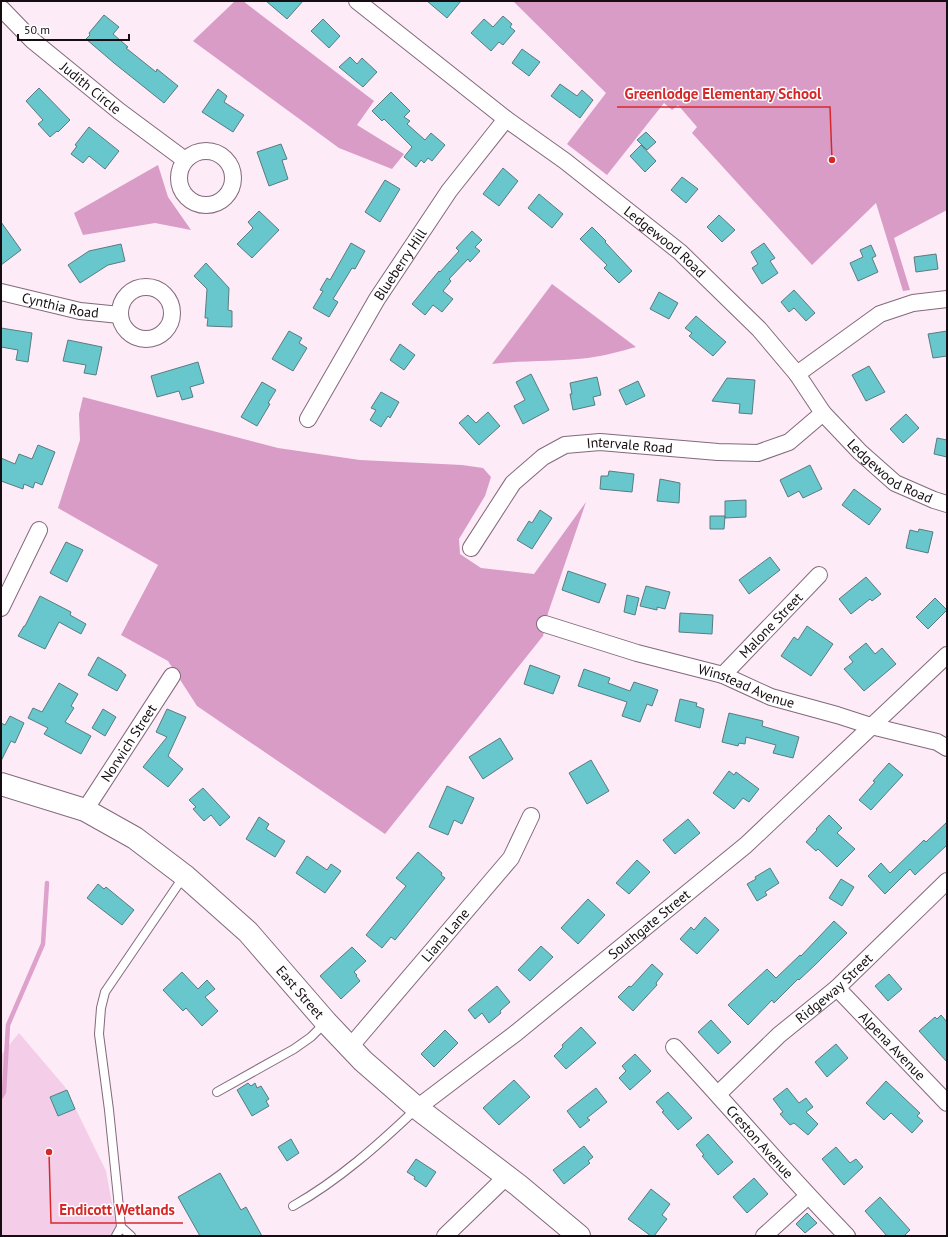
<svg xmlns="http://www.w3.org/2000/svg" width="948" height="1237" font-family="'PT Sans',sans-serif">
<style>
.green{fill:#f4cee8}
.forest{fill:#d89cc6}
.lines{fill:none;stroke-linecap:round;stroke-linejoin:round}
.stream{stroke:#dea1cc;stroke-width:4.5}
.building{fill:#68c7cd;stroke:#587c7f}
.lane-casing{stroke:#83697b;stroke-width:10}
.street-casing{stroke:#83697b;stroke-width:18}
.secondary-casing{stroke:#83697b;stroke-width:24}
.lane{stroke:#fff;stroke-width:8}
.street{stroke:#fff;stroke-width:16}
.secondary{stroke:#fff;stroke-width:22}
.labels{text-anchor:middle;stroke-width:3;stroke-linejoin:round;paint-order:stroke}
.street-label{font-size:14px;fill:#160d13;stroke:#fff}
.leader{fill:none;stroke:#d62828;stroke-width:1.5}
.callout-dot{fill:#d62828;stroke:#fff;stroke-width:1.5}
.callout-label{font-size:15px;text-anchor:middle;font-weight:bold;fill:#d62828;stroke:#fff;stroke-width:3;stroke-linejoin:round;paint-order:stroke}
</style>
<rect width="100%" height="100%" fill="#fdebf7"/>
<path class="green" d="M 19,1033 L 65,1087 L 106,1171 L 118,1236 L 1,1236 L 1,1055 Z"/>
<path class="forest" d="M 235,1 L 243,1 L 374,101 L 357,125 L 404,154 L 392,169 L 339,148 L 193,41 Z
M 513,1 L 947,1 L 947,210 L 894,238 L 910,290 L 903,291 L 876,203 L 812,265 L 692,133 L 697,127 L 678,105 L 672,110 L 664,103 L 607,175 L 567,144 L 606,93 Z
M 158,165 L 168,197 L 191,230 L 155,223 L 83,235 L 74,213 Z
M 552,284 L 636,347 C 621,351 604,356 588,358 C 556,362 524,360 492,364 Z
M 83,397 L 278,448 L 360,460 L 462,465 L 483,468 L 491,477 L 485,496 L 459,539 L 460,554 L 481,568 L 534,574 L 586,502 L 548,613 L 543,636 L 385,834 L 197,706 L 168,661 L 121,635 L 158,565 L 58,508 L 80,440 L 79,414 Z"/>
<g class="lines">
<path class="stream" d="M 1,1097 L 4,1092 L 8,1025 L 43,944 L 47,883"/>
</g>
<path class="building" d="M 266,1 L 303,1 L 287,19 Z
M 427,1 L 461,1 L 447,18 Z
M 104,15 L 119,27 L 113,34 L 128,47 L 126,48 L 156,72 L 157,69 L 178,86 L 164,103 L 114,63 L 86,39 L 90,35 L 89,33 Z
M 503,16 L 512,24 L 510,27 L 515,31 L 503,45 L 499,42 L 491,51 L 471,33 L 484,19 L 493,27 Z
M 323,19 L 340,36 L 329,48 L 311,31 Z
M 522,49 L 540,62 L 529,76 L 512,63 Z
M 350,57 L 357,64 L 362,58 L 377,72 L 363,87 L 339,67 Z
M 560,84 L 577,96 L 582,90 L 593,100 L 580,118 L 551,96 Z
M 39,88 L 70,120 L 58,132 L 57,131 L 50,137 L 38,124 L 43,120 L 26,101 Z
M 218,89 L 227,96 L 224,102 L 244,115 L 233,132 L 202,112 Z
M 391,92 L 410,111 L 404,117 L 410,121 L 407,124 L 425,140 L 431,133 L 445,145 L 432,161 L 428,158 L 424,163 L 421,160 L 416,167 L 404,157 L 412,147 L 384,119 L 382,121 L 372,111 Z
M 89,127 L 119,151 L 105,169 L 89,156 L 83,163 L 71,154 L 77,146 L 75,145 Z
M 646,132 L 656,142 L 647,150 L 637,140 Z
M 281,144 L 287,159 L 282,160 L 288,179 L 269,186 L 257,152 Z
M 641,145 L 656,161 L 645,172 L 630,156 Z
M 503,168 L 518,181 L 499,206 L 483,194 Z
M 682,177 L 698,189 L 686,203 L 671,190 Z
M 385,180 L 400,189 L 380,222 L 365,212 Z
M 539,194 L 563,214 L 552,228 L 528,208 Z
M 259,211 L 279,230 L 252,258 L 237,244 L 253,228 L 248,222 Z
M 719,215 L 735,230 L 722,242 L 707,227 Z
M 1,222 L 21,250 L 1,265 Z
M 592,227 L 606,241 L 605,242 L 632,271 L 619,283 L 604,268 L 607,265 L 580,239 Z
M 472,231 L 482,240 L 475,247 L 480,251 L 470,262 L 468,259 L 449,279 L 451,281 L 443,291 L 453,299 L 442,312 L 433,305 L 425,315 L 412,304 L 439,271 L 440,272 L 459,251 L 456,248 Z
M 351,243 L 365,251 L 355,269 L 352,268 L 333,299 L 338,302 L 329,317 L 313,308 L 323,291 L 320,290 L 327,278 L 330,280 Z
M 764,243 L 775,258 L 770,261 L 778,273 L 762,284 L 752,268 L 758,264 L 751,252 Z
M 121,244 L 125,261 L 108,265 L 80,283 L 68,265 L 89,251 Z
M 871,245 L 876,256 L 872,258 L 878,272 L 858,281 L 850,263 L 863,257 L 860,250 Z
M 936,254 L 938,269 L 916,272 L 914,257 Z
M 206,263 L 229,288 L 228,310 L 232,311 L 232,327 L 207,326 L 208,318 L 205,318 L 207,289 L 194,276 Z
M 794,290 L 815,313 L 806,321 L 794,308 L 789,312 L 781,302 Z
M 659,292 L 678,303 L 669,319 L 650,309 Z
M 696,316 L 726,342 L 713,356 L 689,336 L 692,333 L 685,328 Z
M 1,328 L 32,333 L 28,362 L 16,360 L 18,350 L 1,347 Z
M 289,331 L 302,338 L 299,343 L 307,348 L 293,371 L 272,359 Z
M 947,331 L 947,356 L 933,358 L 928,334 Z
M 68,340 L 102,347 L 96,375 L 84,373 L 86,365 L 63,361 Z
M 400,344 L 415,355 L 404,370 L 390,360 Z
M 198,362 L 204,383 L 190,387 L 193,397 L 182,400 L 179,391 L 157,397 L 151,376 Z
M 869,366 L 885,392 L 866,401 L 852,375 Z
M 531,374 L 549,410 L 523,424 L 514,406 L 525,400 L 516,382 Z
M 597,377 L 601,395 L 593,397 L 595,405 L 573,410 L 570,394 L 572,394 L 570,383 Z
M 727,378 L 755,380 L 752,414 L 739,413 L 740,404 L 712,401 Z
M 638,381 L 645,396 L 626,405 L 619,390 Z
M 262,382 L 276,390 L 268,403 L 270,404 L 257,426 L 241,417 Z
M 381,392 L 399,402 L 390,418 L 388,416 L 381,427 L 370,420 L 376,410 L 371,408 Z
M 488,412 L 500,426 L 479,445 L 459,423 L 468,415 L 476,423 Z
M 906,414 L 919,428 L 903,443 L 890,429 Z
M 937,438 L 947,440 L 947,457 L 934,454 Z
M 38,445 L 55,452 L 42,485 L 35,482 L 33,488 L 24,484 L 23,489 L 1,481 L 1,458 L 15,464 L 19,454 L 32,459 Z
M 810,465 L 822,489 L 803,498 L 799,491 L 788,497 L 780,480 Z
M 609,471 L 634,474 L 632,492 L 600,489 L 601,476 L 608,476 Z
M 660,479 L 680,483 L 679,503 L 657,501 Z
M 854,489 L 881,509 L 869,525 L 842,505 Z
M 746,500 L 746,517 L 725,518 L 725,501 Z
M 540,510 L 552,518 L 532,549 L 517,540 L 529,521 L 532,523 Z
M 710,516 L 725,516 L 724,529 L 710,529 Z
M 919,529 L 933,532 L 928,553 L 906,548 L 910,530 L 918,532 Z
M 66,542 L 83,550 L 67,582 L 50,573 Z
M 770,557 L 780,570 L 749,594 L 739,580 Z
M 568,571 L 606,584 L 599,603 L 562,590 Z
M 866,577 L 881,594 L 872,601 L 870,599 L 851,614 L 839,599 Z
M 646,586 L 670,592 L 665,609 L 657,607 L 657,610 L 640,606 Z
M 627,595 L 639,598 L 635,615 L 624,612 Z
M 40,596 L 71,612 L 70,615 L 86,624 L 81,634 L 59,622 L 45,649 L 18,636 L 24,626 L 25,626 Z
M 935,598 L 947,610 L 928,629 L 916,617 Z
M 680,613 L 713,615 L 712,634 L 679,632 Z
M 807,626 L 833,644 L 811,676 L 781,656 L 794,637 L 798,640 Z
M 866,643 L 875,654 L 882,648 L 896,664 L 864,691 L 844,669 L 853,662 L 849,657 Z
M 98,657 L 122,671 L 122,672 L 126,675 L 117,691 L 88,675 Z
M 530,665 L 560,676 L 553,694 L 524,684 Z
M 584,669 L 610,678 L 608,683 L 630,691 L 634,682 L 658,690 L 652,706 L 647,704 L 640,722 L 622,716 L 627,702 L 578,686 Z
M 59,683 L 78,694 L 71,706 L 74,708 L 65,722 L 91,736 L 81,754 L 44,734 L 48,728 L 28,718 L 33,708 L 42,712 Z
M 680,699 L 697,703 L 696,706 L 704,709 L 700,728 L 675,721 Z
M 103,709 L 116,717 L 105,736 L 92,728 Z
M 167,709 L 186,717 L 168,756 L 183,769 L 168,787 L 143,767 L 167,737 L 156,732 Z
M 729,713 L 763,721 L 762,726 L 799,737 L 793,758 L 773,753 L 776,745 L 746,737 L 745,744 L 739,743 L 738,746 L 722,742 Z
M 10,716 L 24,723 L 15,743 L 11,741 L 1,761 L 1,723 L 5,725 Z
M 500,738 L 513,759 L 483,779 L 469,757 Z
M 591,760 L 609,791 L 587,804 L 569,773 Z
M 889,763 L 903,775 L 871,810 L 859,800 L 875,782 L 873,781 Z
M 729,771 L 734,775 L 736,772 L 759,789 L 749,802 L 743,798 L 734,809 L 713,793 Z
M 447,786 L 474,798 L 462,824 L 454,820 L 448,835 L 429,827 Z
M 203,788 L 230,817 L 220,826 L 211,815 L 204,821 L 193,809 L 196,807 L 189,800 Z
M 829,815 L 842,828 L 837,833 L 855,849 L 837,867 L 818,849 L 816,851 L 806,842 L 817,830 L 816,829 Z
M 259,817 L 269,824 L 266,829 L 285,841 L 275,857 L 246,839 Z
M 688,819 L 700,833 L 675,854 L 663,840 Z
M 947,822 L 947,845 L 915,875 L 910,869 L 885,894 L 868,876 L 881,863 L 890,873 L 924,840 L 926,842 Z
M 418,852 L 442,873 L 441,875 L 445,878 L 395,940 L 391,937 L 382,948 L 366,935 L 406,886 L 396,878 Z
M 307,856 L 327,870 L 331,864 L 341,871 L 325,893 L 296,873 Z
M 637,860 L 650,872 L 629,894 L 616,883 Z
M 770,868 L 779,883 L 765,892 L 767,895 L 757,901 L 747,884 L 756,879 L 755,877 Z
M 841,879 L 854,887 L 842,906 L 829,898 Z
M 98,884 L 104,889 L 106,887 L 134,910 L 122,925 L 87,898 Z
M 588,899 L 605,915 L 578,944 L 561,928 Z
M 705,917 L 719,930 L 697,954 L 680,939 L 691,927 L 694,930 Z
M 834,921 L 847,933 L 816,964 L 799,980 L 798,979 L 774,1003 L 772,1000 L 748,1025 L 728,1005 L 767,969 L 776,978 L 800,955 L 801,956 Z
M 541,946 L 553,957 L 530,981 L 518,970 Z
M 352,947 L 366,961 L 354,972 L 357,975 L 356,976 L 360,981 L 341,999 L 320,976 Z
M 652,964 L 663,974 L 656,983 L 657,985 L 633,1011 L 618,997 L 629,986 L 631,987 Z
M 182,972 L 198,989 L 207,980 L 215,989 L 205,997 L 218,1011 L 202,1026 L 186,1008 L 183,1011 L 163,990 Z
M 889,974 L 902,989 L 888,1001 L 875,986 Z
M 497,986 L 510,1002 L 500,1011 L 501,1013 L 489,1023 L 482,1013 L 475,1019 L 468,1010 Z
M 941,1015 L 947,1022 L 947,1062 L 919,1031 L 935,1017 L 937,1019 Z
M 711,1020 L 731,1042 L 718,1054 L 698,1032 Z
M 581,1027 L 596,1043 L 566,1069 L 554,1056 L 563,1047 L 562,1045 Z
M 445,1030 L 458,1043 L 434,1067 L 421,1054 Z
M 836,1044 L 848,1058 L 827,1077 L 815,1062 Z
M 635,1054 L 651,1071 L 630,1090 L 619,1078 L 626,1071 L 622,1066 Z
M 514,1080 L 530,1097 L 499,1125 L 483,1108 Z
M 886,1081 L 920,1113 L 917,1116 L 923,1121 L 912,1133 L 891,1113 L 884,1120 L 866,1103 Z
M 248,1083 L 251,1086 L 255,1083 L 257,1088 L 261,1086 L 269,1099 L 266,1101 L 269,1106 L 252,1116 L 237,1090 Z
M 596,1088 L 607,1102 L 587,1118 L 590,1120 L 580,1128 L 567,1111 Z
M 787,1088 L 799,1103 L 806,1098 L 813,1107 L 806,1112 L 818,1124 L 808,1135 L 794,1123 L 790,1125 L 780,1114 L 783,1112 L 773,1099 Z
M 67,1090 L 75,1109 L 58,1116 L 50,1097 Z
M 668,1092 L 692,1118 L 678,1130 L 662,1112 L 664,1111 L 656,1102 Z
M 708,1134 L 733,1162 L 718,1175 L 702,1156 L 704,1155 L 696,1145 Z
M 291,1139 L 299,1153 L 287,1161 L 278,1147 Z
M 584,1146 L 593,1157 L 588,1161 L 590,1163 L 564,1184 L 553,1170 Z
M 836,1147 L 850,1163 L 856,1159 L 863,1167 L 844,1185 L 822,1159 Z
M 416,1159 L 436,1172 L 426,1187 L 414,1179 L 415,1177 L 407,1172 Z
M 220,1173 L 241,1210 L 246,1207 L 262,1236 L 200,1236 L 178,1197 Z
M 754,1178 L 768,1194 L 747,1213 L 733,1197 Z
M 651,1189 L 670,1204 L 662,1215 L 667,1219 L 654,1236 L 651,1236 L 628,1219 Z
M 880,1197 L 910,1230 L 904,1236 L 887,1236 L 865,1211 Z
M 807,1213 L 817,1223 L 805,1233 L 796,1224 Z"/>
<g class="lines">
<g class="lane-casing">
<path id="lane" d="M 217,1092 L 294,1049 L 311,1037 L 325,1023
M 293,1206 C 339,1180 378,1145 416,1109
M 121,1227 L 131,1236
M 116,1236 L 121,1227 L 109,1110 L 99,1034 L 101,1008 L 105,992 L 184,876"/>
</g>
<g class="street-casing">
<g id="street">
<path id="s1" d="M 357,1 L 506,119 L 565,161 L 680,252 L 759,329 L 797,374 L 823,413 L 860,452 L 895,483 L 934,500 L 947,504"/>
<path id="s2" d="M 2,9 L 32,40 L 119,111 L 185,160"/>
<circle cx="206" cy="178" r="27"/>
<circle cx="146" cy="313" r="26"/>
<path id="s3" d="M 1,292 L 80,311 L 120,315"/>
<path d="M 797,374 L 880,314 L 913,303 L 947,299"/>
<path id="s4" d="M 308,419 L 377,299 L 449,191 L 506,119"/>
<path id="s5" d="M 471,548 L 513,483 L 543,457 L 565,445 L 600,442 L 718,452 L 758,453 L 789,442 L 823,413"/>
<path d="M 1,608 L 39,530"/>
<path id="s6" d="M 545,624 L 637,653 L 723,675 L 771,697 L 837,715 L 871,726 L 937,742 L 947,748"/>
<path id="s7" d="M 723,675 L 819,575"/>
<path id="s8" d="M 85,810 L 172,676"/>
<path id="s9" d="M 837,988 L 947,1103"/>
<path id="s10" d="M 350,1047 L 511,858 L 531,816"/>
<path id="s11" d="M 674,1047 C 732,1109 787,1175 847,1236"/>
<path id="s12" d="M 718,1094 L 779,1035 L 837,988 L 947,881"/>
<path id="s13" d="M 417,1108 L 516,1033 L 746,845 L 947,655"/>
<path d="M 445,1236 L 506,1177"/>
<path d="M 764,1236 L 808,1196"/>
</g>
</g>
<g class="secondary-casing">
<g id="secondary">
<path id="s14" d="M 1,784 L 85,810 L 135,838 L 185,876 L 248,932 L 326,1022 L 363,1061 L 417,1108 L 518,1185 L 579,1236"/>
</g>
</g>
<use href="#lane" class="lane"/>
<use href="#street" class="street"/>
<use href="#secondary" class="secondary"/>
</g>
<g class="labels">
<g class="street-label">
<text dy="5" stroke="none"><textPath href="#s2" startOffset="119">Judith Circle</textPath></text>
<text dy="5" stroke="none"><textPath href="#s1" startOffset="391">Ledgewood Road</textPath></text>
<text dy="5" stroke="none"><textPath href="#s4" startOffset="180">Blueberry Hill</textPath></text>
<text dy="5" stroke="none"><textPath href="#s3" startOffset="61">Cynthia Road</textPath></text>
<text dy="5" stroke="none"><textPath href="#s5" startOffset="207">Intervale Road</textPath></text>
<text dy="5" stroke="none"><textPath href="#s1" startOffset="715">Ledgewood Road</textPath></text>
<text dy="5" stroke="none"><textPath href="#s7" startOffset="69">Malone Street</textPath></text>
<text dy="5" stroke="none"><textPath href="#s6" startOffset="211">Winstead Avenue</textPath></text>
<text dy="5" stroke="none"><textPath href="#s8" startOffset="80">Norwich Street</textPath></text>
<text dy="5" stroke="none"><textPath href="#s13" startOffset="296">Southgate Street</textPath></text>
<text dy="5" stroke="none"><textPath href="#s10" startOffset="147">Liana Lane</textPath></text>
<text dy="5" stroke="none"><textPath href="#s12" startOffset="157">Ridgeway Street</textPath></text>
<text dy="5" stroke="none"><textPath href="#s14" startOffset="372">East Street</textPath></text>
<text dy="5" stroke="none"><textPath href="#s9" startOffset="80">Alpena Avenue</textPath></text>
<text dy="5" stroke="none"><textPath href="#s11" startOffset="128">Creston Avenue</textPath></text>
</g>
</g>
<path class="leader" d="M832 160L830 107H617M49 1152L51 1223H183"/>
<g class="callout-dot">
<circle cx="832" cy="160" r="4"/>
<circle cx="49" cy="1152" r="4"/>
</g>
<g class="callout-label">
<text x="723" y="99">Greenlodge Elementary School</text>
<text x="117" y="1215">Endicott Wetlands</text>
</g>
<rect width="948" height="1237" fill="none" stroke="#160d13" stroke-width="4"/>
<path d="M18 34v6h111v-6" fill="none" stroke="#160d13" stroke-width="2"/>
<text x="24" y="34" font-size="12" fill="#160d13" stroke="#ffffff" stroke-width="3" paint-order="stroke">50 m</text>
</svg>
